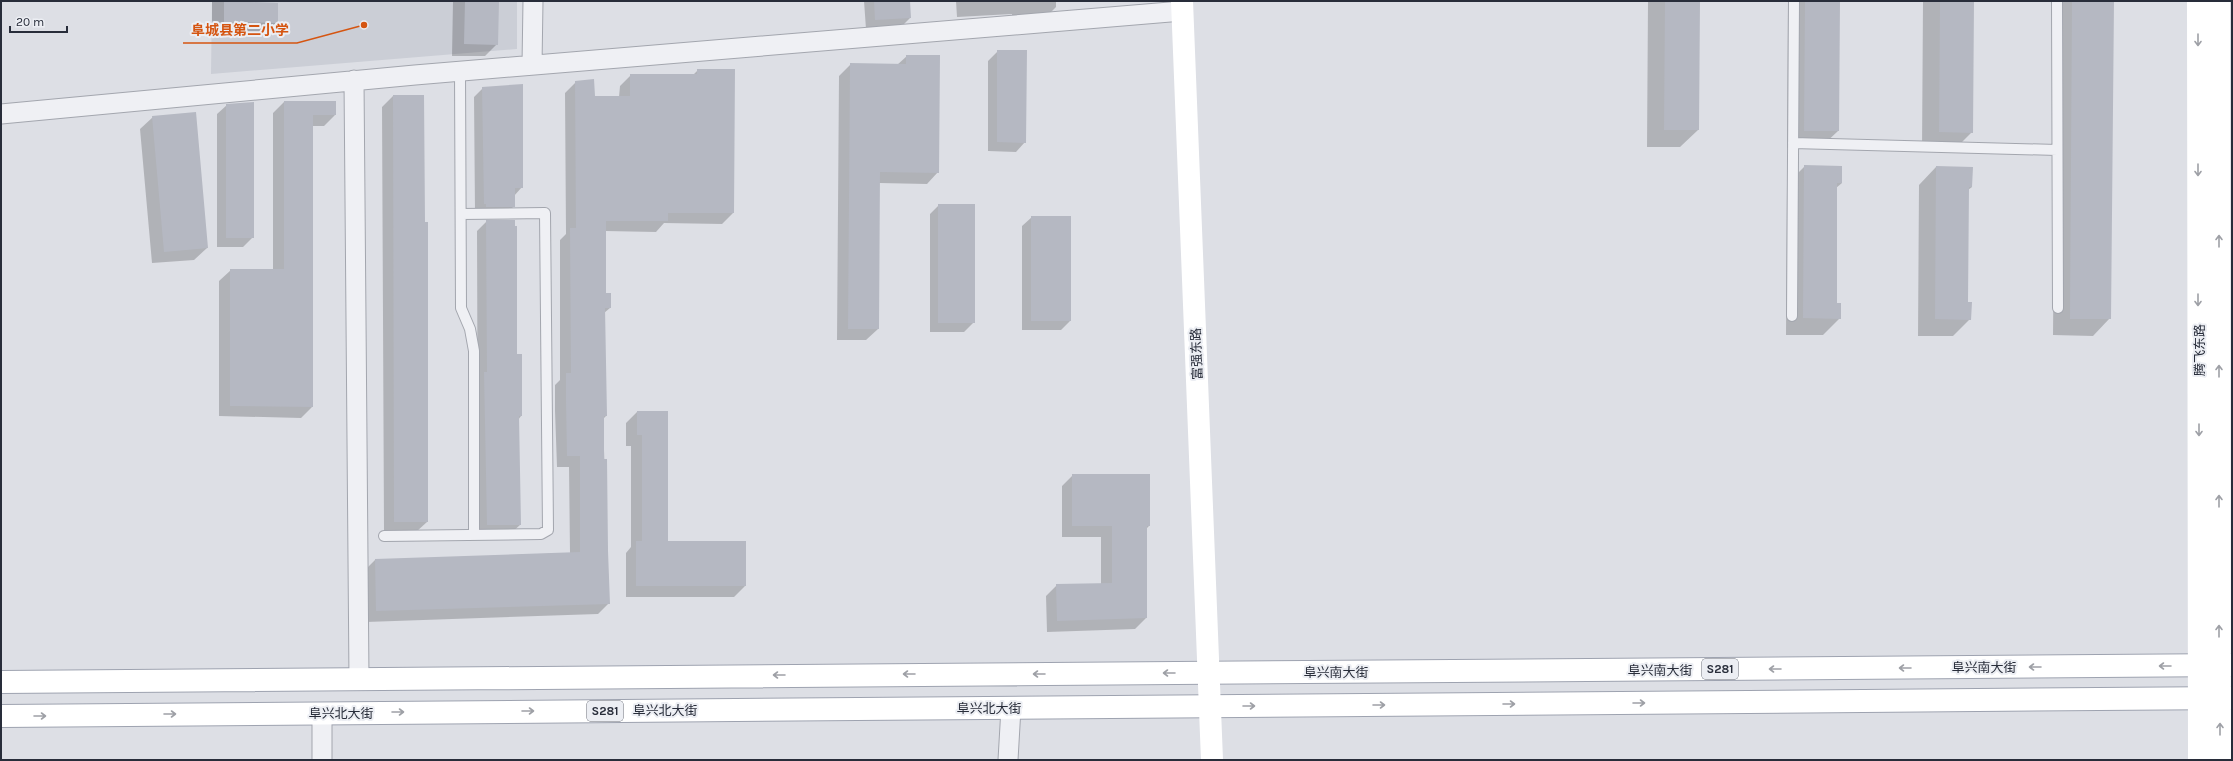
<svg xmlns="http://www.w3.org/2000/svg" width="2233" height="761" font-family="Karla,'Noto Sans SC',sans-serif">
<style>
.built{fill:#cbced6}
.shadow{fill:#0003}
.building{fill:#b5b8c2}
.lines{fill:none;stroke-linecap:round;stroke-linejoin:round}
.lane-casing{stroke:#a3a6ae;stroke-width:12}
.street-casing{stroke:#a3a6ae;stroke-width:21}
.primary-casing{stroke:#9ea3b0;stroke-width:24}
.lane{stroke:#eff0f4;stroke-width:10}
.street{stroke:#eff0f4;stroke-width:19}
.secondary{stroke:#fff;stroke-width:22}
.primary{stroke:#fff;stroke-width:22}
.oneway{stroke:#9ea0a6}
.labels{text-anchor:middle;stroke-width:4;stroke-linejoin:round;paint-order:stroke}
.shield{fill:#eceef3;stroke:#636772;stroke-width:1}
.shield-label{font-size:12px;font-weight:bold;fill:#282d3a}
.street-label{font-size:13px;fill:#282d3a;stroke:#eceef3}
.leader{fill:none;stroke:#d55511;stroke-width:1.5}
.callout-dot{fill:#d55511;stroke:#eceef3;stroke-width:1.5}
.callout-label{font-size:14px;text-anchor:middle;font-weight:bold;fill:#d55511;stroke:#eceef3;stroke-width:4;stroke-linejoin:round;paint-order:stroke}
</style>
<rect width="100%" height="100%" fill="#dddfe5"/>
<path class="built" d="M 212,1 L 517,1 L 517,49 L 211,74 Z"/>
<path class="shadow" d="M 212,1 L 248,1 L 248,4 L 277,22 L 265,35 L 212,34 Z
M 453,1 L 498,1 L 497,44 L 485,56 L 452,56 Z
M 864,1 L 909,1 L 910,18 L 901,27 L 866,29 Z
M 956,1 L 1056,1 L 1056,7 L 1047,16 L 1012,18 L 1012,14 L 957,17 Z
M 1648,1 L 1699,1 L 1698,130 L 1680,147 L 1647,147 Z
M 1788,1 L 1839,1 L 1838,131 L 1820,148 L 1787,148 Z
M 1923,1 L 1973,1 L 1972,132 L 1955,149 L 1922,149 Z
M 2056,1 L 2113,1 L 2110,318 L 2093,336 L 2053,335 Z
M 998,51 L 1025,142 L 1016,152 L 988,151 L 988,61 Z
M 907,56 L 938,172 L 927,184 L 879,183 L 878,329 L 866,340 L 837,340 L 839,76 L 851,64 L 897,65 Z
M 698,70 L 733,213 L 722,224 L 664,223 L 656,232 L 605,231 L 605,294 L 610,308 L 604,313 L 606,416 L 603,419 L 609,603 L 598,614 L 366,622 L 364,571 L 375,560 L 570,553 L 569,467 L 557,467 L 555,411 L 555,385 L 560,380 L 560,240 L 566,234 L 565,93 L 576,82 L 594,97 L 619,97 L 620,86 L 631,75 L 693,75 Z
M 483,88 L 522,187 L 514,196 L 514,206 L 505,215 L 475,212 L 474,97 Z
M 393,96 L 427,522 L 416,532 L 384,532 L 382,107 Z
M 284,102 L 335,115 L 324,126 L 312,126 L 312,407 L 301,418 L 219,416 L 219,281 L 231,270 L 273,270 L 273,113 Z
M 227,105 L 253,237 L 243,247 L 217,247 L 217,114 Z
M 153,117 L 207,248 L 194,260 L 152,263 L 140,129 Z
M 1805,166 L 1842,183 L 1836,188 L 1836,304 L 1840,318 L 1823,335 L 1786,335 L 1787,184 Z
M 1936,167 L 1972,187 L 1968,190 L 1967,303 L 1970,319 L 1953,336 L 1918,336 L 1919,185 Z
M 939,205 L 974,322 L 964,332 L 930,332 L 930,214 Z
M 1032,217 L 1070,321 L 1061,330 L 1022,330 L 1022,226 Z
M 487,221 L 514,227 L 516,355 L 521,416 L 518,420 L 520,525 L 510,534 L 478,534 L 477,231 Z
M 637,412 L 667,542 L 745,586 L 734,597 L 626,597 L 626,553 L 631,547 L 631,446 L 626,446 L 626,423 Z
M 1073,475 L 1149,526 L 1146,529 L 1146,618 L 1135,629 L 1047,632 L 1046,596 L 1057,585 L 1101,584 L 1101,537 L 1062,537 L 1062,486 Z"/>
<path class="building" d="M 224,1 L 278,3 L 278,23 L 224,22 Z
M 465,1 L 499,1 L 498,45 L 464,44 Z
M 874,1 L 910,1 L 911,18 L 875,20 Z
M 1665,1 L 1700,1 L 1699,130 L 1664,130 Z
M 1805,1 L 1840,1 L 1839,131 L 1804,131 Z
M 1940,1 L 1974,1 L 1973,133 L 1939,132 Z
M 2072,1 L 2114,1 L 2111,319 L 2070,319 Z
M 997,50 L 1027,50 L 1026,143 L 997,142 Z
M 906,55 L 940,55 L 939,173 L 880,172 L 879,329 L 848,329 L 850,63 L 906,64 Z
M 697,69 L 735,69 L 734,213 L 668,213 L 668,221 L 606,221 L 606,293 L 611,293 L 611,308 L 605,308 L 607,416 L 604,416 L 604,459 L 607,459 L 608,551 L 610,604 L 376,611 L 375,559 L 580,552 L 580,456 L 567,456 L 566,400 L 566,373 L 571,373 L 570,228 L 576,228 L 575,81 L 594,79 L 595,96 L 630,96 L 630,74 L 697,74 Z
M 523,84 L 523,188 L 515,188 L 515,207 L 486,207 L 486,204 L 484,204 L 482,87 Z
M 393,95 L 424,95 L 425,222 L 428,222 L 428,522 L 394,522 Z
M 284,101 L 336,101 L 336,115 L 313,115 L 313,407 L 230,406 L 230,269 L 284,269 Z
M 254,102 L 254,238 L 226,238 L 226,104 Z
M 196,112 L 208,248 L 164,252 L 152,116 Z
M 1804,165 L 1842,166 L 1842,183 L 1837,183 L 1837,303 L 1841,303 L 1841,319 L 1803,318 Z
M 1936,166 L 1973,167 L 1972,187 L 1969,187 L 1968,302 L 1972,302 L 1971,320 L 1935,319 Z
M 938,204 L 975,204 L 975,323 L 938,323 Z
M 1031,216 L 1071,216 L 1071,321 L 1031,321 Z
M 486,220 L 515,220 L 515,226 L 517,226 L 517,354 L 522,354 L 522,416 L 519,416 L 521,525 L 487,525 L 484,372 L 487,372 Z
M 637,411 L 668,411 L 668,541 L 746,541 L 746,586 L 636,586 L 636,541 L 642,541 L 642,435 L 637,435 Z
M 1072,474 L 1150,474 L 1150,526 L 1147,526 L 1147,618 L 1057,621 L 1056,584 L 1112,583 L 1112,526 L 1072,526 Z"/>
<g class="lines">
<g class="lane-casing">
<path id="lane" d="M 2057,1 L 2058,308
M 460,71 L 461,308 L 470,329 L 474,351 L 474,535
M 1793,143 L 2057,150
M 1792,316 L 1794,1
M 384,536 L 541,534 L 548,530 L 545,213 L 461,214"/>
</g>
<g class="street-casing">
<path id="street" d="M 532,65 L 533,1
M 354,80 L 359,679
M 1,114 L 415,75 L 1182,11
M 322,760 L 322,713
M 1008,760 L 1011,708"/>
</g>
<g class="primary-casing">
<path id="primary" d="M 1,682 L 2232,665
M 1,716 L 2232,698"/>
</g>
<use href="#lane" class="lane"/>
<use href="#street" class="street"/>
<path class="secondary" d="M 1182,1 L 1212,760
M 2198,1 L 2199,760
M 2219,1 L 2220,760"/>
<use href="#primary" class="primary"/>
</g>
<defs><path id="oneway-shaft" d="M-6 0H5M1.5-3L5.5 0L1.5 3" fill="none" stroke-width="1.6" stroke-linecap="round" stroke-linejoin="round"/></defs>
<g class="oneway">
<use href="#oneway-shaft" transform="translate(2198 40) rotate(90)"/>
<use href="#oneway-shaft" transform="translate(2198 170) rotate(90)"/>
<use href="#oneway-shaft" transform="translate(2219 241) rotate(-90)"/>
<use href="#oneway-shaft" transform="translate(2198 300) rotate(90)"/>
<use href="#oneway-shaft" transform="translate(2219 371) rotate(-90)"/>
<use href="#oneway-shaft" transform="translate(2199 430) rotate(90)"/>
<use href="#oneway-shaft" transform="translate(2219 501) rotate(-90)"/>
<use href="#oneway-shaft" transform="translate(2219 631) rotate(-90)"/>
<use href="#oneway-shaft" transform="translate(2165 666) rotate(180)"/>
<use href="#oneway-shaft" transform="translate(2035 667) rotate(180)"/>
<use href="#oneway-shaft" transform="translate(1905 668) rotate(180)"/>
<use href="#oneway-shaft" transform="translate(1775 669) rotate(180)"/>
<use href="#oneway-shaft" transform="translate(1169 673) rotate(180)"/>
<use href="#oneway-shaft" transform="translate(909 674) rotate(180)"/>
<use href="#oneway-shaft" transform="translate(1039 674) rotate(180)"/>
<use href="#oneway-shaft" transform="translate(779 675) rotate(180)"/>
<use href="#oneway-shaft" transform="translate(1639 703)"/>
<use href="#oneway-shaft" transform="translate(1509 704)"/>
<use href="#oneway-shaft" transform="translate(1379 705)"/>
<use href="#oneway-shaft" transform="translate(1249 706)"/>
<use href="#oneway-shaft" transform="translate(528 711)"/>
<use href="#oneway-shaft" transform="translate(398 712)"/>
<use href="#oneway-shaft" transform="translate(170 714)"/>
<use href="#oneway-shaft" transform="translate(40 716)"/>
<use href="#oneway-shaft" transform="translate(2220 729) rotate(-90)"/>
</g>
<g class="labels">
<g class="shield">
<rect x="1702" y="659" width="36" height="20" rx="3"/>
<rect x="587" y="701" width="36" height="20" rx="3"/>
</g>
<g class="shield-label">
<text x="1720" y="673">S281</text>
<text x="605" y="715">S281</text>
</g>
<g class="street-label">
<text transform="translate(2199 350) rotate(-90)" y="5">腾飞东路</text>
<text transform="translate(1196 354) rotate(-92)" y="5">富强东路</text>
<text x="1984" y="672">阜兴南大街</text>
<text x="1660" y="675">阜兴南大街</text>
<text x="1336" y="677">阜兴南大街</text>
<text x="989" y="713">阜兴北大街</text>
<text x="665" y="715">阜兴北大街</text>
<text x="341" y="718">阜兴北大街</text>
</g>
</g>
<path class="leader" d="M364 25L297 43H183"/>
<circle class="callout-dot" cx="364" cy="25" r="4"/>
<g class="callout-label">
<text x="240" y="35">阜城县第二小学</text>
</g>
<rect width="2233" height="761" fill="none" stroke="#282d3a" stroke-width="4"/>
<path d="M10 26v6h57v-6" fill="none" stroke="#282d3a" stroke-width="2"/>
<text x="16" y="26" font-size="12" fill="#282d3a" stroke="#eceef3" stroke-width="3" paint-order="stroke">20 m</text>
</svg>
